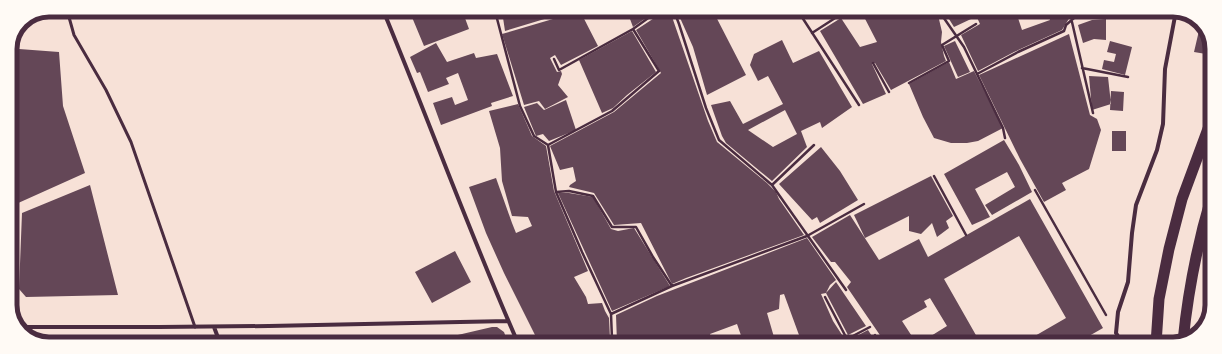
<svg xmlns="http://www.w3.org/2000/svg" width="1222" height="354" font-family="'Titillium Web',sans-serif">
<style>
.building{fill:#644757;fill-rule:evenodd}
.lines{fill:none;stroke-linecap:round;stroke-linejoin:round}
.path{stroke:#4a2c40;stroke-width:2.5}
.service{stroke:#4a2c40;stroke-width:3}
.minor{stroke:#4a2c40;stroke-width:4}
.trunk{stroke:#4a2c40;stroke-width:11}
.rim{fill:none;stroke:#4a2c40;stroke-width:5}
</style>
<rect width="100%" height="100%" fill="#f7e1d7"/>
<path class="building" d="M 409,10 L 462,10 L 469,29 L 424,46 Z
M 502,11 L 571,11 L 505,31 Z
M 580,11 L 598,46 L 561,65 L 555,55 L 550,58 L 557,72 L 561,71 L 562,74 L 558,85 L 568,97 L 545,109 L 539,101 L 524,105 L 502,34 Z
M 627,11 L 656,11 L 633,27 Z
M 665,11 L 670,11 L 708,121 L 717,142 L 767,183 L 776,192 L 779,199 L 804,235 L 686,278 L 672,284 L 641,223 L 614,225 L 594,193 L 569,187 L 570,185 L 576,181 L 573,167 L 560,170 L 550,146 L 614,112 L 661,73 L 636,30 Z
M 677,11 L 713,11 L 746,75 L 707,95 L 693,47 Z
M 810,11 L 826,11 L 815,18 Z
M 861,11 L 936,11 L 938,15 L 942,32 L 941,42 L 944,56 L 946,61 L 891,90 L 875,63 L 872,64 L 886,94 L 863,104 L 820,31 L 841,18 L 860,47 L 877,42 Z
M 944,11 L 967,11 L 971,19 L 954,27 Z
M 974,11 L 1027,11 L 1017,15 L 1022,30 L 1050,20 L 1047,11 L 1078,11 L 1070,17 L 1062,30 L 1014,52 L 978,71 L 961,35 L 980,24 Z
M 1106,19 L 1106,40 L 1094,39 L 1083,43 L 1078,25 L 1092,20 Z
M 1201,22 L 1202,23 L 1212,46 L 1212,55 L 1194,52 Z
M 632,31 L 656,72 L 627,95 L 613,108 L 602,113 L 579,60 Z
M 1069,34 L 1090,115 L 1097,119 L 1101,130 L 1089,169 L 1062,183 L 1066,190 L 1044,202 L 1020,159 L 979,75 Z
M 782,40 L 793,63 L 819,51 L 852,107 L 822,128 L 820,122 L 801,131 L 807,147 L 772,181 L 726,143 L 722,136 L 711,105 L 730,101 L 743,124 L 783,104 L 768,76 L 758,81 L 750,65 L 754,54 ZM 785,110 L 797,134 L 773,147 L 748,130 Z
M 955,41 L 970,72 L 958,77 L 944,46 Z
M 1110,41 L 1132,47 L 1125,75 L 1102,69 L 1104,60 L 1114,62 L 1116,54 L 1107,52 Z
M 436,43 L 447,62 L 474,53 L 476,58 L 497,54 L 513,96 L 491,103 L 492,106 L 441,125 L 433,103 L 452,97 L 455,105 L 468,100 L 458,73 L 446,78 L 449,84 L 428,92 L 420,72 L 417,73 L 410,57 Z
M 19,49 L 59,52 L 63,106 L 85,173 L 16,204 Z
M 949,62 L 956,79 L 974,71 L 1003,128 L 978,141 L 967,143 L 951,143 L 934,138 L 923,117 L 909,84 Z
M 1089,76 L 1108,77 L 1111,104 L 1092,110 Z
M 1111,91 L 1124,92 L 1123,111 L 1110,110 Z
M 566,100 L 576,130 L 549,141 L 543,134 L 536,136 L 524,107 L 537,103 L 544,110 Z
M 518,104 L 532,136 L 546,146 L 554,191 L 588,271 L 574,277 L 586,297 L 588,304 L 602,303 L 605,311 L 609,318 L 610,339 L 612,343 L 539,343 L 504,273 L 486,233 L 469,187 L 496,178 L 512,223 L 516,233 L 532,226 L 528,217 L 512,216 L 502,181 L 500,148 L 489,111 Z
M 1112,131 L 1126,131 L 1126,151 L 1112,151 Z
M 1004,140 L 1019,165 L 1032,192 L 992,215 L 985,205 L 1015,187 L 1007,172 L 975,189 L 990,217 L 972,225 L 944,174 Z
M 821,147 L 840,171 L 858,200 L 820,223 L 817,217 L 812,220 L 779,184 Z
M 931,176 L 953,216 L 946,221 L 949,228 L 937,237 L 932,223 L 921,234 L 909,231 L 909,216 L 865,238 L 854,215 Z
M 90,185 L 118,295 L 26,297 L 19,289 L 22,213 Z
M 558,193 L 569,193 L 593,197 L 611,229 L 618,231 L 634,228 L 670,286 L 612,311 Z
M 1030,199 L 1103,328 L 1075,344 L 1021,344 L 1066,318 L 1019,236 L 944,279 L 981,344 L 918,344 L 947,326 L 930,298 L 924,301 L 927,307 L 902,321 L 917,344 L 886,344 L 847,287 L 851,282 L 835,262 L 831,262 L 812,237 L 850,215 L 879,260 L 919,239 L 928,257 Z
M 807,238 L 836,280 L 830,285 L 826,293 L 821,294 L 833,321 L 844,338 L 839,344 L 777,344 L 799,335 L 784,294 L 780,295 L 779,309 L 767,313 L 776,344 L 744,344 L 737,324 L 710,334 L 713,343 L 617,343 L 616,315 L 657,296 Z
M 455,251 L 471,282 L 432,303 L 415,272 Z
M 836,282 L 866,326 L 848,335 L 826,293 Z
M 492,327 L 497,327 L 504,332 L 508,343 L 422,343 L 421,342 L 432,341 Z
M 868,330 L 877,344 L 845,344 L 849,340 Z
M 91,335 L 182,335 L 188,343 L 92,343 Z"/>
<g class="lines">
<path class="path" d="M 495,11 L 520,106 L 534,136 L 548,145 L 556,192 L 582,252 L 611,314 L 612,339 L 613,343
M 674,11 L 679,24 L 706,108 L 719,140 L 772,185 L 846,290
M 798,11 L 859,105
M 939,11 L 964,47 L 1003,128 L 1005,138
M 1072,22 L 1093,113
M 633,29 L 658,11
M 812,33 L 846,11
M 873,63 L 889,92
M 1082,68 L 1128,77
M 977,74 L 1018,52 L 1064,31 L 1066,25 L 1082,11
M 909,83 L 949,61 L 942,45 L 976,24
M 548,145 L 612,111 L 659,71 L 633,29 L 559,70 L 554,59
M 934,176 L 966,235
M 772,185 L 814,145
M 1035,190 L 1106,315
M 556,192 L 569,191 L 593,196 L 612,227 L 636,227 L 653,257 L 672,286
M 825,297 L 847,339
M 611,314 L 672,286 L 807,236 L 864,204
M 875,335 L 880,344
M 843,344 L 847,339 L 870,327"/>
<path class="service" d="M 67,10 L 74,35 L 106,90 L 131,142 L 195,327"/>
<path class="minor" d="M 383,10 C 429,121 470,234 518,343
M 18,327 L 159,327 L 269,326 L 508,321
M 214,327 L 220,343
M 1123,344 L 1116,333 L 1118,312 L 1128,282 L 1132,233 L 1136,205 L 1157,150 L 1163,124 L 1165,69 L 1176,11"/>
<path class="trunk" d="M 1183,341 C 1188,292 1197,245 1211,198
M 1156,344 L 1159,299 L 1169,249 L 1182,199 L 1212,118"/>
</g>
<path d="M0 0H1222V354H0ZM49 17H1173A32 32 0 0 1 1205 49V305A32 32 0 0 1 1173 337H49A32 32 0 0 1 17 305V49A32 32 0 0 1 49 17Z" fill="#fffaf5" fill-rule="evenodd"/>
<path class="rim" d="M49 17H1173A32 32 0 0 1 1205 49V305A32 32 0 0 1 1173 337H49A32 32 0 0 1 17 305V49A32 32 0 0 1 49 17Z"/>
</svg>
